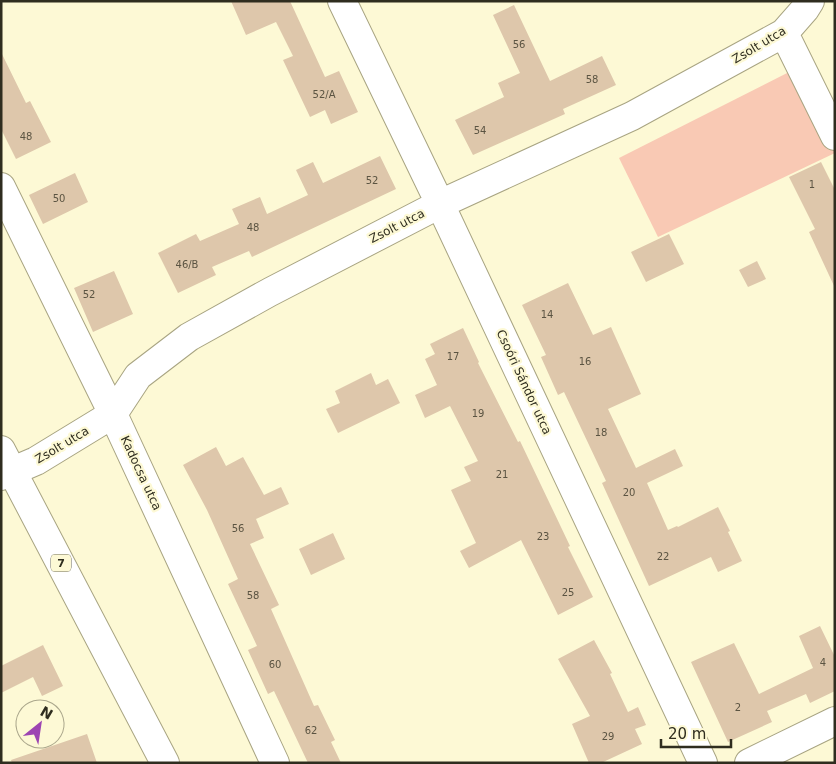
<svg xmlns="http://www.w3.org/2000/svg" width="836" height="764" font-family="'DejaVu Sans',sans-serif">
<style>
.green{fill:#f9c9b4}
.building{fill:#dec7ab}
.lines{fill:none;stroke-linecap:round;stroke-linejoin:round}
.street-casing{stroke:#a8a482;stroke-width:30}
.primary-casing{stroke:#a8a482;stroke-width:30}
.street{stroke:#fff;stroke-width:28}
.primary{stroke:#fff;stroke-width:28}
.labels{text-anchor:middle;stroke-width:4.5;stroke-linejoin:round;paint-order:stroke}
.number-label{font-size:10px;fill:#5b5442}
.shield{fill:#fdf9d5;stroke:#6d6a56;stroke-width:1}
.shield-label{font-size:11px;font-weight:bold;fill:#2f2d1f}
.street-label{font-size:12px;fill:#2f2d1f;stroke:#fdf9d5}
</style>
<rect width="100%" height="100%" fill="#fdf9d5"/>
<path class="green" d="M 793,70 L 835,153 L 658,237 L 619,158 Z"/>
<path class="building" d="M 231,1 L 290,1 L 325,77 L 339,71 L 358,112 L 331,124 L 325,110 L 310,117 L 283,60 L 293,56 L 276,22 L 246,35 Z
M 514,5 L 550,81 L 602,56 L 616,85 L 563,109 L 565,114 L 473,155 L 455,120 L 504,97 L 498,83 L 520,73 L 493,15 Z
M 1,52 L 26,103 L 30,101 L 51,142 L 16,159 L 1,129 Z
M 380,156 L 396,189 L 252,257 L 249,251 L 212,267 L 216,275 L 178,293 L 158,253 L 196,234 L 200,241 L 239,224 L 232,209 L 260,197 L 267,214 L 308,195 L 296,170 L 313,162 L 323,183 Z
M 821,162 L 835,190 L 835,288 L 809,232 L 815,229 L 789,177 Z
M 75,173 L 88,202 L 43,224 L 29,195 Z
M 669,234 L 684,264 L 646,282 L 631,252 Z
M 757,261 L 766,279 L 748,287 L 739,270 Z
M 114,271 L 133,314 L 93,332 L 74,288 Z
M 568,283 L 593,335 L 611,327 L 641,394 L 608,409 L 636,468 L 675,449 L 683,466 L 647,483 L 668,530 L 677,526 L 678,527 L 718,507 L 730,531 L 728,532 L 742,561 L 718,572 L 711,557 L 649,586 L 602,483 L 606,481 L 564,392 L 558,395 L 541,357 L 546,355 L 522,305 Z
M 463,328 L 479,362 L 478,363 L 518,442 L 520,441 L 570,546 L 568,547 L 593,597 L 558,615 L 521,540 L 469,568 L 460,551 L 476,543 L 451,490 L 471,481 L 464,467 L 478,461 L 450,406 L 425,418 L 415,395 L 437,385 L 425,359 L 435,354 L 430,344 Z
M 371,373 L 376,385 L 388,379 L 400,403 L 338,433 L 326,409 L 340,403 L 335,391 Z
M 216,447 L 226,466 L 243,457 L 264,495 L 281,487 L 289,504 L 256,519 L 264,538 L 250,544 L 279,605 L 271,609 L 314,706 L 318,705 L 335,740 L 331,742 L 341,763 L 308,763 L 274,691 L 268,694 L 248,650 L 257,646 L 228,584 L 238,579 L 207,510 L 183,465 Z
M 333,533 L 345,559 L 311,575 L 299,549 Z
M 820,626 L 835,657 L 835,691 L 810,703 L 806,694 L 767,711 L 772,722 L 728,742 L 691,662 L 734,643 L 759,694 L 813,668 L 799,636 Z
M 594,640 L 612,673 L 610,674 L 628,712 L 638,707 L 646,725 L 635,729 L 642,744 L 601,763 L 589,763 L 572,724 L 590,716 L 558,659 Z
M 43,645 L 63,686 L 42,696 L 33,677 L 1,693 L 1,666 Z
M 87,734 L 97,763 L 12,763 L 11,760 Z"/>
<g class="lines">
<g class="street-casing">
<path id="street" d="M 342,1 L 440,204 L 703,763
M 784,33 L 835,136
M 1,187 L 113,414 L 275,763
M 1,476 L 36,461 L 113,414 L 138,376 L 189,337 L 270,292 L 440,204 L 632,116 L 784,33 L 805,9 L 810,1
M 749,763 L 835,721"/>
</g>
<g class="primary-casing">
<path id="primary" d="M 1,450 L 165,763"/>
</g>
<use href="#street" class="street"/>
<use href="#primary" class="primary"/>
</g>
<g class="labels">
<g class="number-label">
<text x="519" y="48">56</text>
<text x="592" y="83">58</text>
<text x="324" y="98">52/A</text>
<text x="480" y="134">54</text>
<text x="26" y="140">48</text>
<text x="372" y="184">52</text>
<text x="812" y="188">1</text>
<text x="59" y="202">50</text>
<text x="253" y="231">48</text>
<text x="187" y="268">46/B</text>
<text x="89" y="298">52</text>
<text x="547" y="318">14</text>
<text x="453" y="360">17</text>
<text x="585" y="365">16</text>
<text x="478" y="417">19</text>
<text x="601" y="436">18</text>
<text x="502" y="478">21</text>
<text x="629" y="496">20</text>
<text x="238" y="532">56</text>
<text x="543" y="540">23</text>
<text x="663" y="560">22</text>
<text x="568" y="596">25</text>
<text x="253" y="599">58</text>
<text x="823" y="666">4</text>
<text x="275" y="668">60</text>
<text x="738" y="711">2</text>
<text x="311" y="734">62</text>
<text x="608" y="740">29</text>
</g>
<rect class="shield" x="51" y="554.5" width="20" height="17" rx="4"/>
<g class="shield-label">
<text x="61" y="567">7</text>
</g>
<g class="street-label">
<text transform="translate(759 45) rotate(-31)" y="4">Zsolt utca</text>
<text transform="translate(397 226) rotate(-27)" y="4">Zsolt utca</text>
<text transform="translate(524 382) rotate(65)" y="4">Csoóri Sándor utca</text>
<text transform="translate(62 445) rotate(-31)" y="4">Zsolt utca</text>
<text transform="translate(141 473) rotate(65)" y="4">Kadocsa utca</text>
</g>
</g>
<rect width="836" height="764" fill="none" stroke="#2f2d1f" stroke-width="5"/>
<g transform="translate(40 724) rotate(30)"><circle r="24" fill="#fdf9d5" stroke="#aba78c"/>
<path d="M0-4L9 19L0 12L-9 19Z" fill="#9d45b2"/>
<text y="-8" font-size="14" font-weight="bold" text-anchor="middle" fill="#2f2d1f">N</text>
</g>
<path d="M661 739v8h70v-8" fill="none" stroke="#2f2d1f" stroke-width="2.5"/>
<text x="668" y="739" font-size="15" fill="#2f2d1f" stroke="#fdf9d5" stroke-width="4" paint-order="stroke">20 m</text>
</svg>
